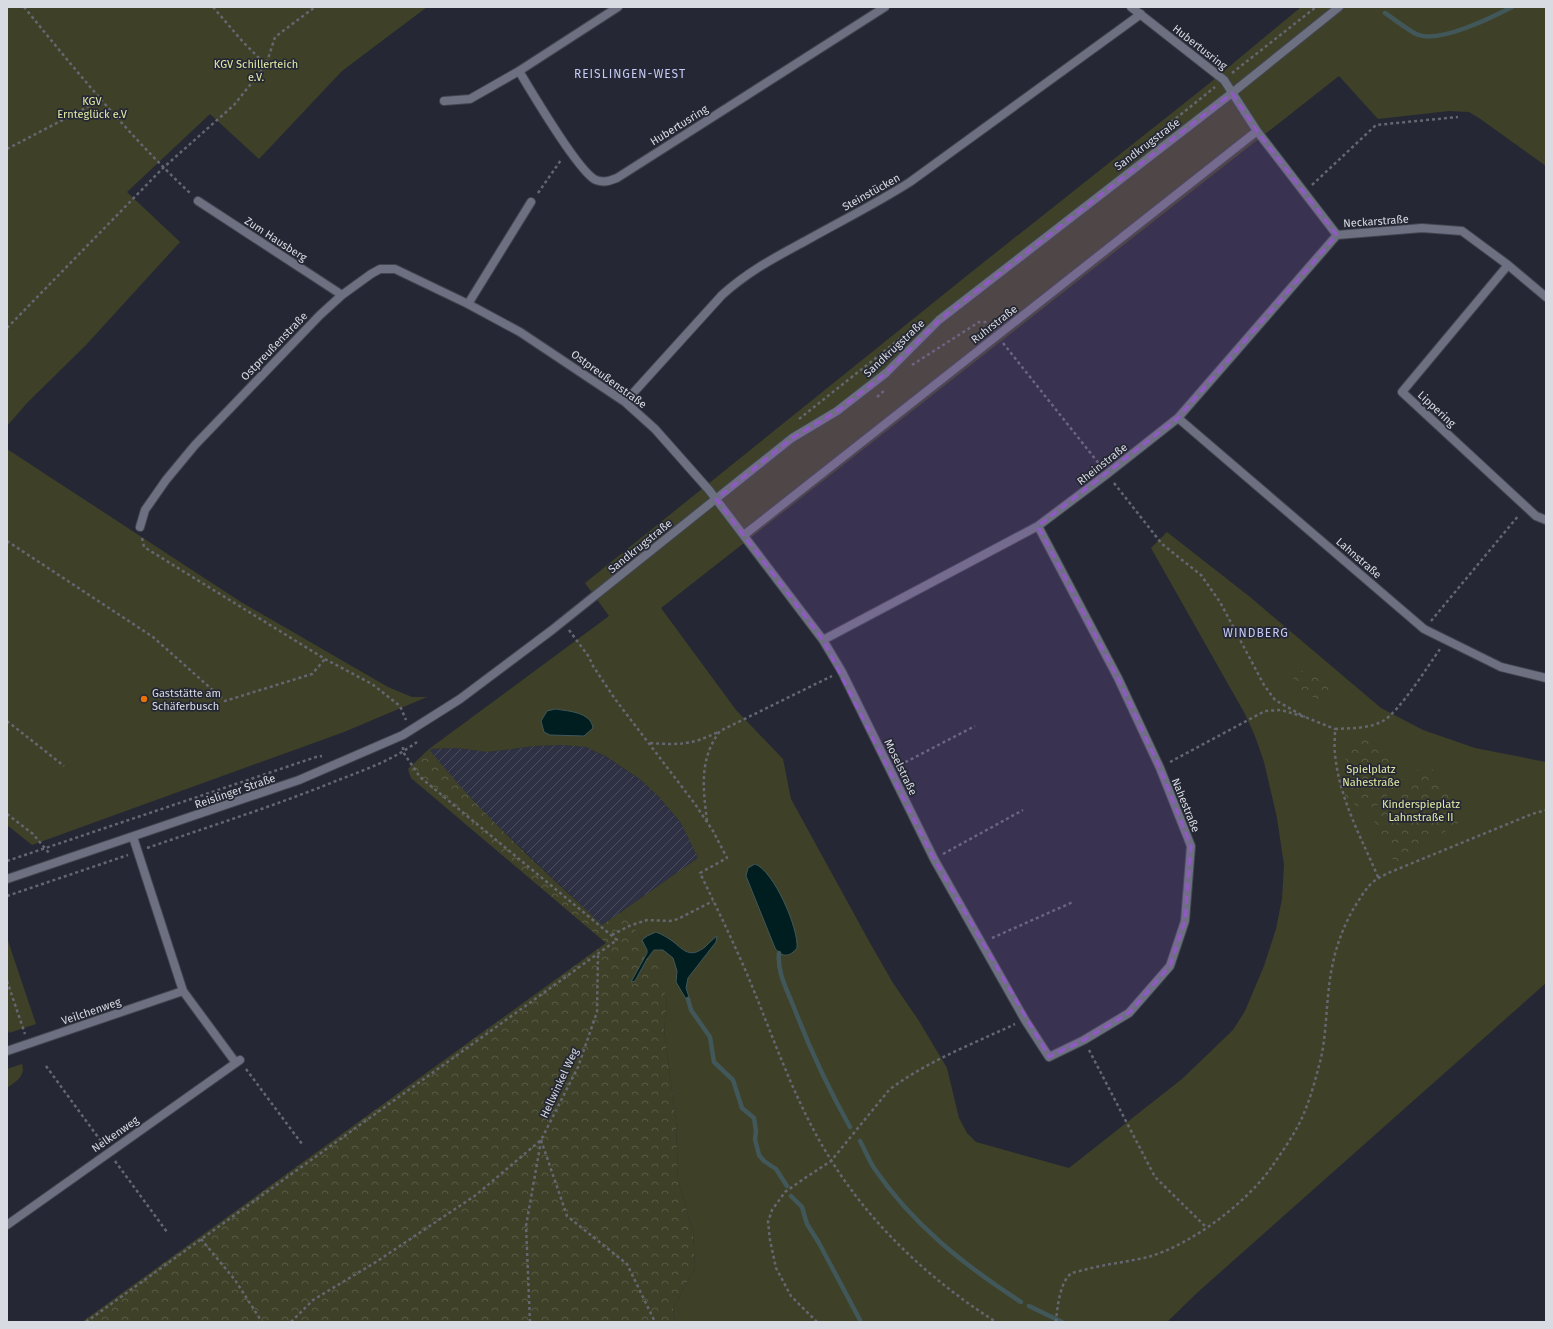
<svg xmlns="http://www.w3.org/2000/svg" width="1553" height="1329" font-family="'Fira Sans',sans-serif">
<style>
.industrial{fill:url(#industrial-furrows)}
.green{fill:#3e4127}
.forest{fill:url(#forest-crowns)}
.water{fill:#001e1f;stroke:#41575a}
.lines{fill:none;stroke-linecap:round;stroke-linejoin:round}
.stream{stroke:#41575a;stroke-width:4.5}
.minor-casing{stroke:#424550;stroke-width:10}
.tertiary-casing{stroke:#424550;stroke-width:10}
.path{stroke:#646771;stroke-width:2.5;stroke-dasharray:3 3;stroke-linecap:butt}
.minor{stroke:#6d7081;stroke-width:8}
.tertiary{stroke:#6d7081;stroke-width:8}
.marked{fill:#9258c8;fill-opacity:0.2;stroke:#9258c8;stroke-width:3;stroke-dasharray:8 5;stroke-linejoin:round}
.food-dot{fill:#e8710a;stroke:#252834;stroke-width:1.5}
.labels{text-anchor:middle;stroke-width:3.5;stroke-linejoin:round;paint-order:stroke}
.street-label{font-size:11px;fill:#d9dbe3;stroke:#252834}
.park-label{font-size:11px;fill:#e1eaa4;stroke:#252834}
.poi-label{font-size:11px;fill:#d9dbe3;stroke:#252834;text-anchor:start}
.neighbourhood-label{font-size:12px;letter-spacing:1px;fill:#c5cbf5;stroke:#252834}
</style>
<defs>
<pattern id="industrial-furrows" width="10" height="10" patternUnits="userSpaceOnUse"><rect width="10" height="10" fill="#2e3143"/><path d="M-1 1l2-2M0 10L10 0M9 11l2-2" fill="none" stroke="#4c4e5e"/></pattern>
<pattern id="forest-crowns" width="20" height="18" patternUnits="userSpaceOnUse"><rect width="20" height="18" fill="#3e4127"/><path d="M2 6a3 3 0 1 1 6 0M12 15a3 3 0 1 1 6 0" fill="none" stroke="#595c46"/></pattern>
</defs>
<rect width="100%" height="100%" fill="#252834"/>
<path class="industrial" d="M 562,745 L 586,747 L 607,757 L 641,780 L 660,798 L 681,823 L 699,858 L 602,925 L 489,817 L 451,777 L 429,749 L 457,748 L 487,752 L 535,746 Z"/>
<path class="green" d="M 7,7 L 427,7 L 342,71 L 259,159 L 210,114 L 127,192 L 180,242 L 86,345 L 28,402 L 7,426 Z
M 1301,7 L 1546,7 L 1546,166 L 1479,118 L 1469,112 L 1449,111 L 1378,119 L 1339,76 L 661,608 L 736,710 L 783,759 L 791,799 L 870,943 L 893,983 L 919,1021 L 947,1068 L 959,1118 L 967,1133 L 976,1142 L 1069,1168 L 1182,1079 L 1233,1030 L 1245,1011 L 1264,966 L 1276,929 L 1282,899 L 1284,865 L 1277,818 L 1264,762 L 1255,736 L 1245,714 L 1151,548 L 1167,532 L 1250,597 L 1381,708 L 1423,730 L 1475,748 L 1546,762 L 1546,983 L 1198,1292 L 1167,1322 L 675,1322 L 673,1308 L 695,1268 L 693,1232 L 678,1180 L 676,1121 L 664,1030 L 667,1001 L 651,949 L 621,912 L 698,858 L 681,823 L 660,798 L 641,780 L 607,757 L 586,747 L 562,745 L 535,746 L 487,752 L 457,748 L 429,749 L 609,616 L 585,583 L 979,266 L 1206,86 Z
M 7,449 L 241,602 L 388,687 L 412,697 L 427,697 L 344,732 L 32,845 L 7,825 Z
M 7,938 L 36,1024 L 9,1033 L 7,1027 Z
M 22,1064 C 26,1076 16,1081 7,1088 L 7,1069 Z"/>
<path class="forest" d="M 1296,668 L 1334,685 L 1327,703 L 1291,688 Z
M 1374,736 L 1403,780 L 1370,812 L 1345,800 L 1346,745 Z
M 429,749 C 480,814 542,868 602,925 L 621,912 L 651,949 L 659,970 L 667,1001 L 664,1030 L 676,1121 L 678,1180 L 693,1232 L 695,1268 L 673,1308 L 675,1322 L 82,1322 L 606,943 L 411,778 L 408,769 Z
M 1419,769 L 1436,770 L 1463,820 L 1395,864 L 1371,815 Z"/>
<path class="water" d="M 555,709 C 568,711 591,712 593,728 L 584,736 L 550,735 L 544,732 L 541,721 L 547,711 Z
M 755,864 C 774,871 799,929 797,948 C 790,957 782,958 775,948 L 746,876 L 748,868 Z
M 656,932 C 662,934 670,939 675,943 C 686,953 692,957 705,947 C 709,943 713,939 717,936 L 716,942 L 688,978 L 686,988 L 689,997 L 688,999 L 686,999 L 676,982 L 677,971 L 673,958 L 663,950 L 654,950 L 647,959 L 635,981 L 631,982 L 647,953 L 647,950 L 642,940 L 647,936 Z"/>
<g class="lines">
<path class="stream" d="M 1385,13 C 1393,18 1411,33 1419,35 C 1440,43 1493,17 1512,7
M 779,953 C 777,971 786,988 793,1005 C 809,1047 828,1088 850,1127
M 688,999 L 691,1010 L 710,1037 L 714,1062 L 733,1080 L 742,1108 L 754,1118 L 756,1131 L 755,1139 L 759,1155 L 764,1161 L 776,1169 L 787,1186
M 860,1141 C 865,1150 869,1160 874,1168 C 913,1225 964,1265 1021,1302
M 791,1196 L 802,1207 L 807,1224 L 819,1243 L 861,1322
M 1029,1306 L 1062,1322"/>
<g class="minor-casing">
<path id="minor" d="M 618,7 L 519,71 C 531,91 579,173 596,180 C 604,183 609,181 617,178 L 885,7
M 1131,7 L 1224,80 L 1257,131 L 1337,235 L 1422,228 L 1462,231 L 1508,265 L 1546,297
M 444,101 L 470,99 L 519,71
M 198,201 L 342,295
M 1508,265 L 1402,392 L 1536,516 L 1546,520
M 468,304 L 531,202
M 625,402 L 722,295 C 750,270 776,257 809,239 C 843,220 877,203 910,182 L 1141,14
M 1178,418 L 1424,629 L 1501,667 L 1546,678
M 140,527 L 145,510 L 166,480 L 195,445 L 320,315 L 342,295 L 371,274 L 380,269 L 395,269 L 468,304 L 520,332 L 625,402 L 655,429 L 709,490 L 823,640 L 842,672 L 934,859 L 1025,1020 L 1049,1057 L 1084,1040 L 1129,1013 L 1170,966 L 1185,921 L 1191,846 L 1160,768 L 1118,678 L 1038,526
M 744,535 L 1257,131
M 823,640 L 1038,526 L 1107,474 L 1178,418 L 1337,235
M 133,837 L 183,991 L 236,1063
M 7,1051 L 183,991
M 7,1225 L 240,1060"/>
</g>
<g class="tertiary-casing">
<path id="tertiary" d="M 7,879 L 299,780 L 403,735 L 460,699 L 552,630 L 792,438 L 837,411 L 886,373 L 939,320 L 1232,93 L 1339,7"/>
</g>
<path class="path" d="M 24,7 C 77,72 130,137 191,194
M 213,7 L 243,42 L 266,65
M 1232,73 L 1316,7
M 7,149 L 101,100
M 1129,156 L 1215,87
M 1312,185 L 1376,125 L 1458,117
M 538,193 L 561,160
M 7,328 L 163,168 L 234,105 L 266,65 L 275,37 L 315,7
M 1003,343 L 1100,465
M 912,365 L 979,322 L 987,322 L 990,327
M 877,397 L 885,390
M 799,419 L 911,330
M 1114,483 L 1162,544 L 1201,575 L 1220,602 L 1264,685 L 1275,700 L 1305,717
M 142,538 L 144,547 L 325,659 L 372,684 L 400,706 L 406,720
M 7,541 L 153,637 L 225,701 L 312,674 L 325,659
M 1431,621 L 1519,515
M 569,630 L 589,657 L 593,666 L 615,699 L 695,804 L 713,831 L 727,858 L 700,873 C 715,904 730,935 744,967 C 772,1032 793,1100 831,1160 C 872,1226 930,1280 996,1322
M 7,721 L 64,766
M 650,743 C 679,745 692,745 718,732
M 1170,762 L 1265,711 L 1281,710 L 1305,717 L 1335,729
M 900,765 L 975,726
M 7,814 L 33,834 L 49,853
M 707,821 C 703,788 699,759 720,731 L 832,676
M 147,848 C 211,826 274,806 336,781 C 364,770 393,760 417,742
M 943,854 L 1023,810
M 7,861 L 316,757 L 322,756
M 1378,877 C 1361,837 1339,798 1335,754 C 1334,746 1335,738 1335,729 C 1351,728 1368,729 1383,721 C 1399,712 1428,666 1440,649
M 7,896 L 128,855
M 612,935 L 629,926 L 647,920 L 670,921 L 678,919 L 713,901
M 992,938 L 1073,902
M 7,981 L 25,1034
M 1089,1050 L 1155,1177 L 1207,1228
M 46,1066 L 103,1144
M 246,1069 L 302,1144
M 541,1140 L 567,1216 L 627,1264 L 655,1322
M 115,1161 L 167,1232
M 201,1239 L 235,1280 L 262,1322
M 86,1322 L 617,940 L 420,777 L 403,752 L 403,747
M 291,1322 L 313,1300 L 376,1262 L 476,1195 L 541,1140 L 578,1067 L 597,1012 L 598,955
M 530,1322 L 526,1226 L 541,1141
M 817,1322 L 791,1296 L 776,1268 L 770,1240 L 768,1222 L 772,1210 L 785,1192 L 805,1178 L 831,1161 L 889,1090 C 927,1061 973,1044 1015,1024
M 1056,1322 C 1057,1309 1060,1280 1072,1273 C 1075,1272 1080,1271 1084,1270 C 1105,1264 1127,1262 1148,1257 C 1191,1245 1248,1202 1273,1165 C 1282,1152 1291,1139 1298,1126 C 1309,1105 1315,1081 1321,1058 C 1326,1035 1326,1011 1329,987 C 1332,958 1341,928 1357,903 C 1369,884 1372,880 1393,871 L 1532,814 L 1546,810"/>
<use href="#minor" class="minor"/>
<use href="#tertiary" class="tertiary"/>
</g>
<path class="marked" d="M 1232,93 L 1257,131 L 1337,235 L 1178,418 L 1038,526 L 1118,678 L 1160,768 L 1191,846 L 1185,921 L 1170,966 L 1129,1013 L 1084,1040 L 1049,1057 L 934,859 L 823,640 L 716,499 L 792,438 L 837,411 L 886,373 L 939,320 Z"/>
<circle class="food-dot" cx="144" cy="699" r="4"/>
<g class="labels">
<g class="street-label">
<text transform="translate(1200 47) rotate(38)" y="4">Hubertusring</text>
<text transform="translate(679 125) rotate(-32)" y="4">Hubertusring</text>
<text transform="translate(1147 144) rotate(-37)" y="4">Sandkrugstraße</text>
<text transform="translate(871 192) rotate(-29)" y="4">Steinstücken</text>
<text transform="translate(1376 221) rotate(-4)" y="4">Neckarstraße</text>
<text transform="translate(276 239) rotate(33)" y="4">Zum Hausberg</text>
<text transform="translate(994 324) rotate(-38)" y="4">Ruhrstraße</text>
<text transform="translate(274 346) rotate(-46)" y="4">Ostpreußenstraße</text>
<text transform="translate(894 348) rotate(-43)" y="4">Sandkrugstraße</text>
<text transform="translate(609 379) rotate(36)" y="4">Ostpreußenstraße</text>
<text transform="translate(1437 409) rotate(43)" y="4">Lippering</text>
<text transform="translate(1102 464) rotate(-38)" y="4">Rheinstraße</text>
<text transform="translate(640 546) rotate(-39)" y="4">Sandkrugstraße</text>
<text transform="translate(1359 558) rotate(41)" y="4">Lahnstraße</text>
<text transform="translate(901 767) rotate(64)" y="4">Moselstraße</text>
<text transform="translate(235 791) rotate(-19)" y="4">Reislinger Straße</text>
<text transform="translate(1186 805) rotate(68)" y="4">Nahestraße</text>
<text transform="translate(91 1011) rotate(-19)" y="4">Veilchenweg</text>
<text transform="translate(559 1083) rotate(-65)" y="4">Hellwinkel Weg</text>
<text transform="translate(115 1134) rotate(-35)" y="4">Nelkenweg</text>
</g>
<g class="park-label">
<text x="256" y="68">KGV Schillerteich<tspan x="256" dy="13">e.V.</tspan></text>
<text x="92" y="105">KGV<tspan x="92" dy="13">Ernteglück e.V</tspan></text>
<text x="1371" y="773">Spielplatz<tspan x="1371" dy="13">Nahestraße</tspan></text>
<text x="1421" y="808">Kinderspieplatz<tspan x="1421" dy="13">Lahnstraße II</tspan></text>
</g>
<g class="poi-label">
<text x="152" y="697">Gaststätte am<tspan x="152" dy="13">Schäferbusch</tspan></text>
</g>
<g class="neighbourhood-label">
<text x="630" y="78">REISLINGEN-WEST</text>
<text x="1256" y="637">WINDBERG</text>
</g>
</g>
<rect width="1553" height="1329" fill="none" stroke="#d9dbe3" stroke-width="16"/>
</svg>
